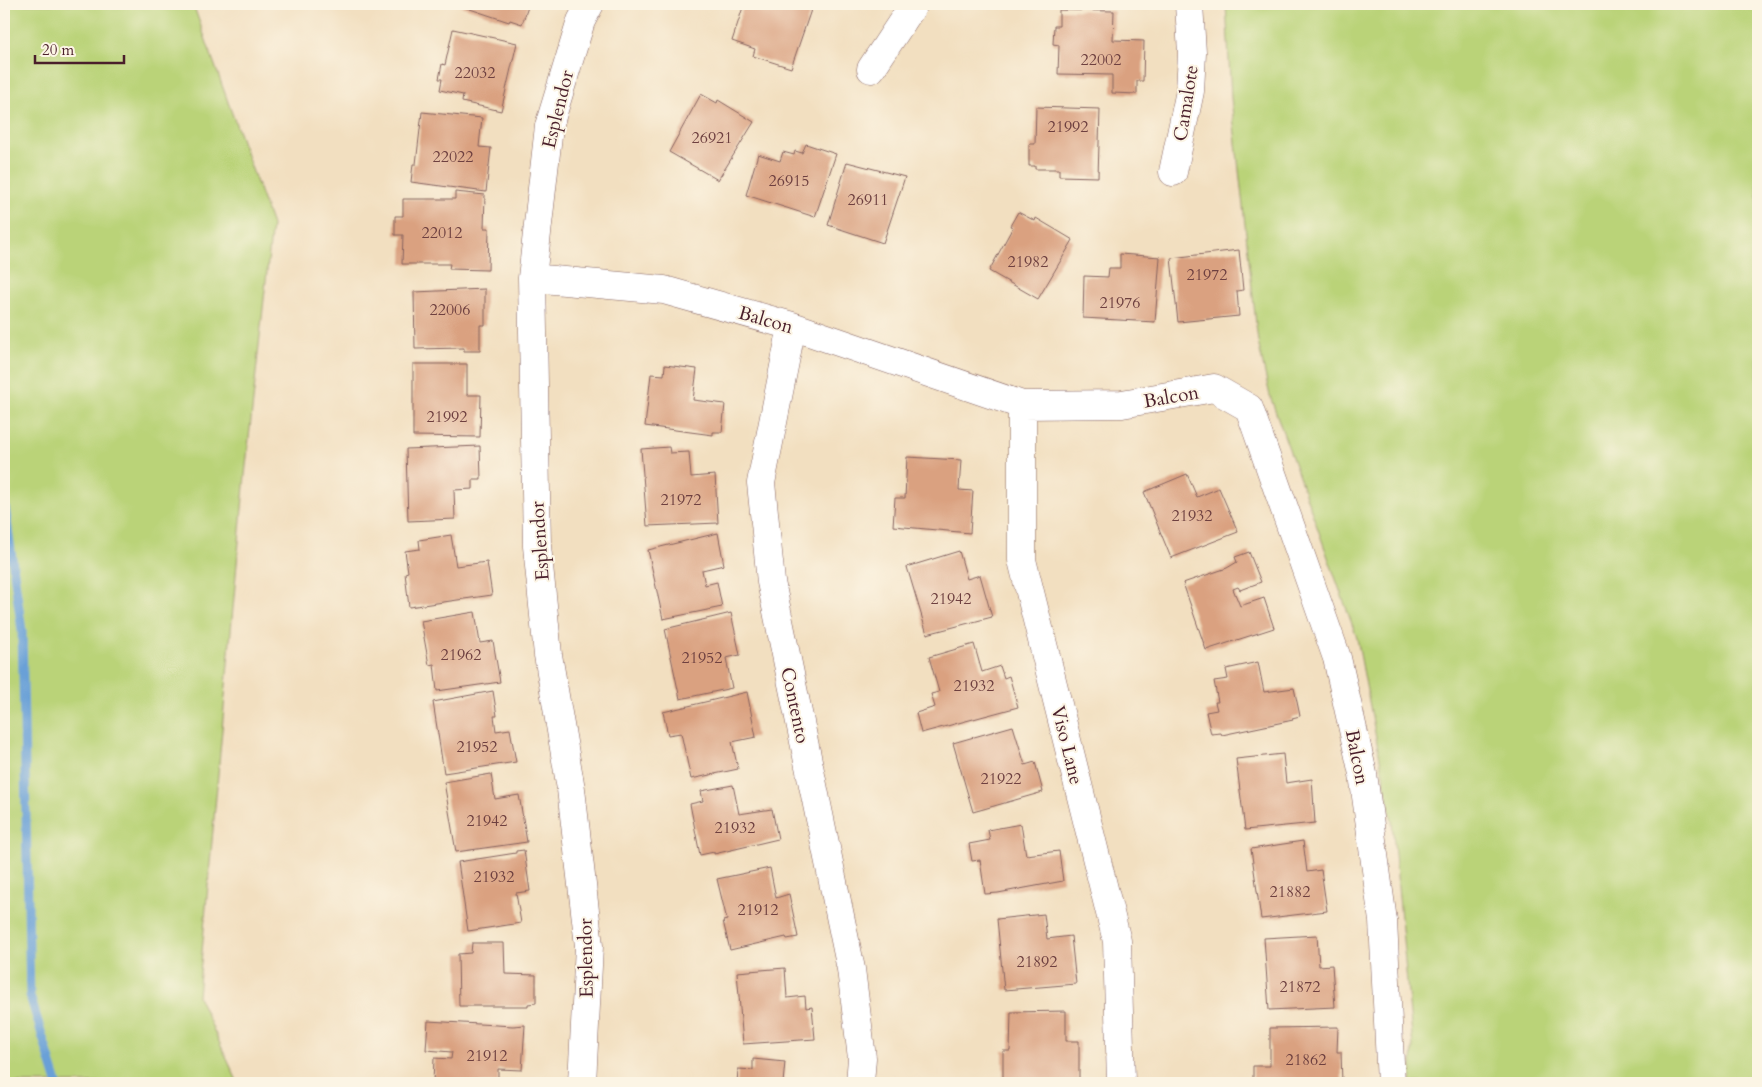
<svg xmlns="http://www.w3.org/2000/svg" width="1762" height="1087" font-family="Cardo,serif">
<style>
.green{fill:#bad378;stroke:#827952}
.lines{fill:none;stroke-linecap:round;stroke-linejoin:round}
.stream{stroke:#69a0d7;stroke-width:9}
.building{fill:#daa180}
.street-casing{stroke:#85625f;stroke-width:29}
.street{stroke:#fff;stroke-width:28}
.labels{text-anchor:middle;stroke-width:4;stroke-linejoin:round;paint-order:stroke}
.number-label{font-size:16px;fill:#6e4040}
.street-label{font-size:19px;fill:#4a1f2b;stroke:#fcf5e5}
</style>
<rect width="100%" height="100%" fill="#fcf5e5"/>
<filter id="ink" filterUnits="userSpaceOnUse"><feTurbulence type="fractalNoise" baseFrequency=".02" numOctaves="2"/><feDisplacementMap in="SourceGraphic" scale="10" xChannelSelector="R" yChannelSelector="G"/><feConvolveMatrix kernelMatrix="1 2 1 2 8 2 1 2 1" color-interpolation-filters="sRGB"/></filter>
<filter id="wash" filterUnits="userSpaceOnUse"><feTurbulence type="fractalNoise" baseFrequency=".0096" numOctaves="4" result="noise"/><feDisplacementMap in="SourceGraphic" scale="20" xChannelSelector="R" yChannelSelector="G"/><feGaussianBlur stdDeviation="1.12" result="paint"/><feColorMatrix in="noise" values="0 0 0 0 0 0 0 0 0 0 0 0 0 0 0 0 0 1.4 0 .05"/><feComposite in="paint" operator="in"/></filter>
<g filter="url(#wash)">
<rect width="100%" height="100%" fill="#f2dfc0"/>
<path class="green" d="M 4,4 L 193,4 L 272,225 L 245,475 L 198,996 L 238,1083 L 4,1083 Z
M 1226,4 L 1758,4 L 1758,1083 L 1411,1083 L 1413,1047 L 1392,822 L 1357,638 L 1270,396 L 1258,342 L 1231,98 Z"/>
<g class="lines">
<path class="stream" d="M 4,499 L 22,631 L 30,996 L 57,1083"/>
</g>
<g id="blocks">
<path class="building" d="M 461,4 L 529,4 L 522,24 L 510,20 L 509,22 L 461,6 Z
M 744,4 L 813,4 L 791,68 L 753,56 L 755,49 L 732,41 Z
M 1059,10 L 1114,11 L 1113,40 L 1144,41 L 1143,81 L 1137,81 L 1137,94 L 1112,93 L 1112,75 L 1058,74 L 1059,45 L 1053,44 L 1054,26 L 1059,26 Z
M 453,29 L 517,43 L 501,111 L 462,102 L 463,95 L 440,90 L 442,79 L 439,79 L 442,64 L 445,65 Z
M 701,94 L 717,103 L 718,100 L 754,122 L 718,180 L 669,152 Z
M 1036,107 L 1100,109 L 1098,177 L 1059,176 L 1059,169 L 1035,169 L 1035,166 L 1029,166 L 1029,144 L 1035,144 Z
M 422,112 L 482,118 L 479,147 L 491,148 L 486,192 L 411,182 L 413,164 L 416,164 Z
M 806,144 L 836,154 L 815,217 L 746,195 L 758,154 L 780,161 L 783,152 L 794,155 L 795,151 L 802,153 Z
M 847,162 L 905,177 L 883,243 L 828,225 Z
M 455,192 L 485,195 L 484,228 L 489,228 L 488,270 L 449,269 L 450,264 L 402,264 L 403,235 L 395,235 L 395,216 L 403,216 L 403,199 L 455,199 Z
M 1018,212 L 1035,221 L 1036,218 L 1073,240 L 1038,299 L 989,271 L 1013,227 L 1010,226 Z
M 1239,250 L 1243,290 L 1237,291 L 1239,316 L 1178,322 L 1171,258 Z
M 1120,254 L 1160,257 L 1155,322 L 1083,318 L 1084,276 L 1108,277 L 1109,268 L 1120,268 Z
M 485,289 L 485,325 L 480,325 L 480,351 L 464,351 L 464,348 L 415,349 L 414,292 Z
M 413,364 L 467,364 L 467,395 L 481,395 L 480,437 L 413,436 Z
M 665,365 L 697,369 L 693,400 L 725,404 L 722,432 L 713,432 L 713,435 L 645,426 L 651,374 L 664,375 Z
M 480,446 L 481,479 L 473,479 L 473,489 L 454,490 L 455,519 L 408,521 L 406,449 Z
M 669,447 L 670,453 L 689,452 L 691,477 L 715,475 L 718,523 L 647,526 L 641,449 Z
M 907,457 L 961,460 L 959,490 L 973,491 L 970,533 L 893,526 L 895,498 L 905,498 Z
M 1187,474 L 1197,497 L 1219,488 L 1238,532 L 1171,558 L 1144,492 Z
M 718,533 L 724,565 L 702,570 L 705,585 L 717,582 L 722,607 L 663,619 L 648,550 Z
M 451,535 L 456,566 L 487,562 L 492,595 L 409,607 L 405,573 L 408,572 L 405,551 L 420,549 L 419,540 Z
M 959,551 L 967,579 L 980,575 L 992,617 L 927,634 L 907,567 Z
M 1249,552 L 1261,582 L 1240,590 L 1238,587 L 1233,589 L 1240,606 L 1264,598 L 1274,628 L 1206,650 L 1183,583 L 1227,568 L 1237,562 L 1235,557 Z
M 475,612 L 480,643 L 493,641 L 500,682 L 437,691 L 434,664 L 429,665 L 421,621 Z
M 731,613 L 740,655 L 726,658 L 732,688 L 680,699 L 665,629 Z
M 974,644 L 982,672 L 1000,666 L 1004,678 L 1009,676 L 1018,707 L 921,733 L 916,713 L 935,707 L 931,694 L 939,692 L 929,657 Z
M 1258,662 L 1264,692 L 1294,688 L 1300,716 L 1292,718 L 1293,720 L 1222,735 L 1221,733 L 1211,734 L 1206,712 L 1217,710 L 1215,702 L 1218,702 L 1214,681 L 1228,679 L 1226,669 Z
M 493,691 L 497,716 L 494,716 L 496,731 L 510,729 L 516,762 L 444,773 L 433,702 Z
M 747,692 L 756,737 L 732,742 L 738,769 L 691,779 L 681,733 L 668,735 L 663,712 Z
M 1013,726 L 1025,765 L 1035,762 L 1043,792 L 973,812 L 953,743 Z
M 1283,754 L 1286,783 L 1312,779 L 1315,823 L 1245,830 L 1236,759 Z
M 491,774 L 495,799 L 519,795 L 527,842 L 456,852 L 444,782 Z
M 733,785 L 739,814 L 772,809 L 778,839 L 714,854 L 714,852 L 700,855 L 690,804 L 703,801 L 701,791 Z
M 1021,824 L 1026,855 L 1059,851 L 1063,881 L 998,893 L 985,894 L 980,860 L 972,861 L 969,844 L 990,840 L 988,830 Z
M 1303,841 L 1307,872 L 1321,870 L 1327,911 L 1261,919 L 1251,849 Z
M 524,850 L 530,891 L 516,893 L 521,923 L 468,931 L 458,862 L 516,853 L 516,851 Z
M 770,868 L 776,898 L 789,894 L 798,937 L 787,939 L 786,937 L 730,950 L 723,921 L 727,920 L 717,879 Z
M 1044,914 L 1047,939 L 1071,936 L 1076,984 L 1004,990 L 997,919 Z
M 1317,935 L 1319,966 L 1332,965 L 1335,1007 L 1269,1010 L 1264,938 Z
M 472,943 L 504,943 L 505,974 L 536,975 L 536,1003 L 528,1004 L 528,1006 L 459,1006 L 458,954 L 471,953 Z
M 785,968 L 787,998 L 805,996 L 806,1008 L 812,1007 L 815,1039 L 743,1044 L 737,972 Z
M 1066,1011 L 1066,1041 L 1079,1041 L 1079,1083 L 1003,1082 L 1003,1051 L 1010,1051 L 1011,1012 Z
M 428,1021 L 513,1026 L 525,1025 L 522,1070 L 498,1069 L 498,1083 L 433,1083 L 434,1058 L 451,1059 L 452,1052 L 426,1050 Z
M 1338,1027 L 1337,1052 L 1341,1052 L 1342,1083 L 1253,1083 L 1253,1066 L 1270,1066 L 1270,1028 Z
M 753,1059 L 785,1062 L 783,1083 L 737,1083 L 738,1069 L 753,1070 Z"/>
</g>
</g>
<g filter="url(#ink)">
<use href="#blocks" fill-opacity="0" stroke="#85625f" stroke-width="1"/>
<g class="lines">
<g class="street-casing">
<path id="street" d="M 871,69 L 914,4
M 1173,172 L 1190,91 L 1192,53 L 1189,4
M 532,278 L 664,290 L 792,326 L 1022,405 L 1122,404 L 1214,388 L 1249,408 L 1337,658 L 1363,774 L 1383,921 L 1391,1083
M 792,326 L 761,483 L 771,582 L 851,969 L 862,1058 L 860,1083
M 1022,405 L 1022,560 L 1117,941 L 1121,1083
M 582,1083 L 589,946 L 571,789 L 548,655 L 537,546 L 532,278 L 549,126 L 581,21 L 590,4"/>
</g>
<use href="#street" class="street"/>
</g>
</g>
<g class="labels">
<g class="number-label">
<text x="1101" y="65">22002</text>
<text x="475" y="78">22032</text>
<text x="1068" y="132">21992</text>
<text x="712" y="143">26921</text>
<text x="453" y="162">22022</text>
<text x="789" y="186">26915</text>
<text x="868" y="205">26911</text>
<text x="442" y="238">22012</text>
<text x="1028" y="267">21982</text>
<text x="1207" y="280">21972</text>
<text x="1120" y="308">21976</text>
<text x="450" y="315">22006</text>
<text x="447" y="422">21992</text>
<text x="681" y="505">21972</text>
<text x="1192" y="521">21932</text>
<text x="951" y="604">21942</text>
<text x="461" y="660">21962</text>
<text x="702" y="663">21952</text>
<text x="974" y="691">21932</text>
<text x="477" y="752">21952</text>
<text x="1001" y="784">21922</text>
<text x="487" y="826">21942</text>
<text x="735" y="833">21932</text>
<text x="494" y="882">21932</text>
<text x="1290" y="897">21882</text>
<text x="758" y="915">21912</text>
<text x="1037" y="967">21892</text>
<text x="1300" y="992">21872</text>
<text x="487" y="1061">21912</text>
<text x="1306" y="1065">21862</text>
</g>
<g class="street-label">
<text transform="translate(1185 103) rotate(-81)" y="7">Camalote</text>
<text transform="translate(557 109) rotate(-76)" y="7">Esplendor</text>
<text transform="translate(766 319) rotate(16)" y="7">Balcon</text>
<text transform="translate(1171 396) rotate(-10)" y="7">Balcon</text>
<text transform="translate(539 541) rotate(-94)" y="7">Esplendor</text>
<text transform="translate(796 705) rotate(78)" y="7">Contento</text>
<text transform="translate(1068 745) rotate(76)" y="7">Viso Lane</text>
<text transform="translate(1358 757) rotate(79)" y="7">Balcon</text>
<text transform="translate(585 958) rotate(-91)" y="7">Esplendor</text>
</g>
</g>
<rect width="1762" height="1087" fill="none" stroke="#fcf5e5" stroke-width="20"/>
<path d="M35 55v8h89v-8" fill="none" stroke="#4a1f2b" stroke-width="2.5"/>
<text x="42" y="55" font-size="15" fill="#4a1f2b" stroke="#fcf5e5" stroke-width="4" paint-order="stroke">20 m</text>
</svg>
